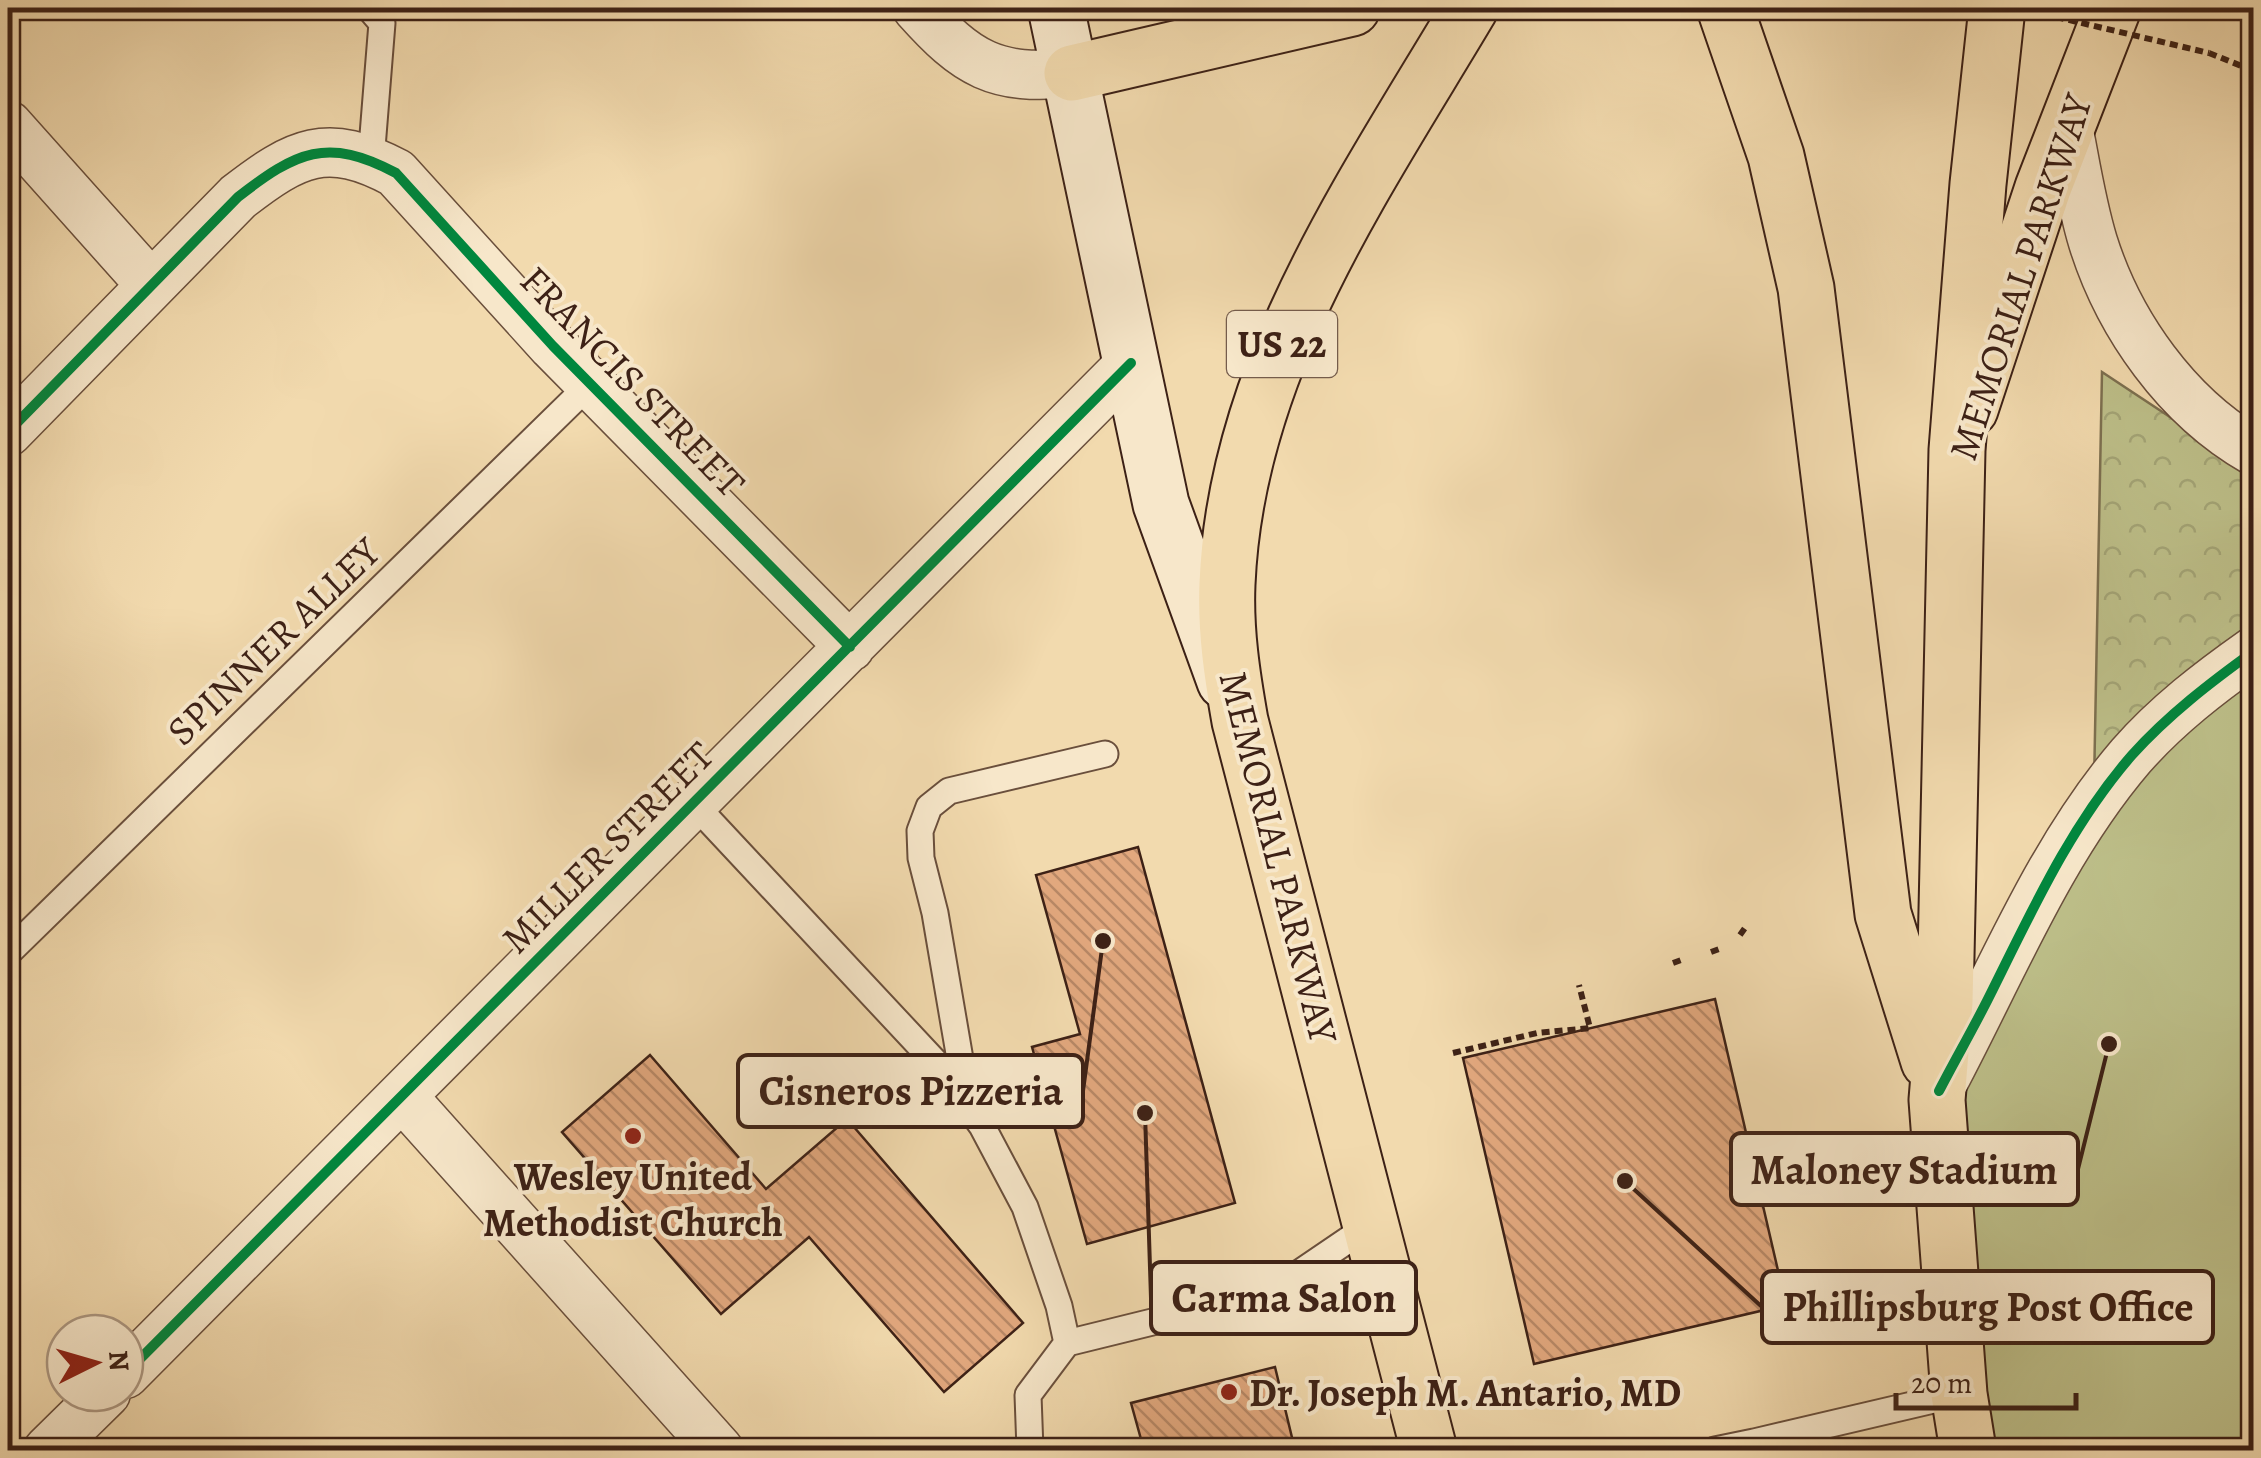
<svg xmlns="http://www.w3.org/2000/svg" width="2261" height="1458" font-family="Alegreya,serif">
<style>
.forest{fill:url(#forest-crowns);stroke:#7d7050;stroke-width:2.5}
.park{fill:#bdbf89;stroke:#7d7050;stroke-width:2.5}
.building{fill:url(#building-back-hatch);stroke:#3d2116;stroke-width:2.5}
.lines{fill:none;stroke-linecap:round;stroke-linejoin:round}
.lane-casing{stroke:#6a4f3c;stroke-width:29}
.street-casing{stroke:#6a4f3c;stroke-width:51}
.secondary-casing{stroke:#3d2116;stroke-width:59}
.primary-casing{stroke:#3d2116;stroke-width:59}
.highway-casing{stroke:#3d2116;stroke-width:59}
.path{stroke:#3d2116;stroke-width:6;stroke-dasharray:8 5;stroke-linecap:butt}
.lane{stroke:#f7e7ca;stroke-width:25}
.street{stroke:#f7e7ca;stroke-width:48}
.secondary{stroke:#f7e7ca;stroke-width:55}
.primary{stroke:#f2daae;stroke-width:55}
.highway{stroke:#f2daae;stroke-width:55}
.path-bridge{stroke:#3d2116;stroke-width:6;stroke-dasharray:8 5;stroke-linecap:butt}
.cycleway-casing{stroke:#f7e7ca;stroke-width:16}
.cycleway{stroke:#00873e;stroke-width:10}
.poi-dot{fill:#8f2418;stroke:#f7e7ca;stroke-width:4}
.labels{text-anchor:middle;stroke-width:8;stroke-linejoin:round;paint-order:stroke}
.shield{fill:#f7e7ca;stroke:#755c4c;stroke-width:2.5}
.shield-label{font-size:38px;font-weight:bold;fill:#3d2116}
.street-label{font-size:40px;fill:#3d2116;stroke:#f7e7ca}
.poi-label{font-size:40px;font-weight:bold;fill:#3d2116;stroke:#f7e7ca}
.leader{fill:none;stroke:#3d2116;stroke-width:4}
.callout-dot{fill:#3d2116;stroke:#f7e7ca;stroke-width:4}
.callout{fill:#f7e7ca;stroke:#3d2116;stroke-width:4}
.callout-label{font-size:42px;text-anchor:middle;font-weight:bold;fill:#3d2116}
</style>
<defs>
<pattern id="forest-crowns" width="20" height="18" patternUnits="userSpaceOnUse" patternTransform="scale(2.5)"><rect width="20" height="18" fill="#bdbf89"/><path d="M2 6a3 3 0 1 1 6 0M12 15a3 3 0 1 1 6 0" fill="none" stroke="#a3a476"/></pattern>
<pattern id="building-back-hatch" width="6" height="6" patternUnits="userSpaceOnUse" patternTransform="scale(2.5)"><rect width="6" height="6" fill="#e2a87e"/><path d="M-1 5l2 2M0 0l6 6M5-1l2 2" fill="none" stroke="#b88866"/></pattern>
</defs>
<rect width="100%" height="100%" fill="#f2daae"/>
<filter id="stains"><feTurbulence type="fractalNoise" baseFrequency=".002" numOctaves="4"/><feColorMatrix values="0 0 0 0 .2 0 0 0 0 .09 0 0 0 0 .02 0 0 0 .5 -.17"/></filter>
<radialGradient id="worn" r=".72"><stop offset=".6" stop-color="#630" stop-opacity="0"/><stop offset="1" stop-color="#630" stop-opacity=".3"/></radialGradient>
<path class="forest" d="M 2102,372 L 2253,472 L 2254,711 L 2093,837 Z"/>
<path class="park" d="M 2253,651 L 2253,1450 L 1968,1450 L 1937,1100 L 2067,848 Z"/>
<path class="building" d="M 1138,847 L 1235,1203 L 1087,1244 L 1032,1047 L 1080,1034 L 1036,875 Z
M 1715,999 L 1786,1305 L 1534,1364 L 1463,1058 Z
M 650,1055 L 766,1189 L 847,1119 L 1023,1323 L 944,1392 L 809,1237 L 721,1314 L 562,1132 Z
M 1275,1367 L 1295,1450 L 1144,1450 L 1131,1403 Z"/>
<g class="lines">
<g class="lane-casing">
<path id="lane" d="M 369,8 L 382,23 L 371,160
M 693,803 L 937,1064 L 982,1126 L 1025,1207 L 1059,1306 L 1067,1343
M 8,953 L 590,384
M 967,1100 L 935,913 L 921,858 L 920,831 L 929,807 L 949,791 L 1105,754
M 1754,1442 L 1959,1394
M 1030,1450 L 1028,1395 L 1067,1343 L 1270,1293 L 1370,1225
M 1715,1450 L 1754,1442 L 1756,1450"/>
</g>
<g class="street-casing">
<path id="street" d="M 917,8 C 967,64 995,81 1072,73
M 2067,121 C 2075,161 2081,203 2093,242 C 2119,325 2177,407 2254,451
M 8,125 L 150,284
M 8,432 L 238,197 C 296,152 327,136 396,173 L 553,346 L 850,647
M 1940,1088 C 2000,976 2048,853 2131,756 C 2167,715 2210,682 2254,651
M 402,1096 L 719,1450
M 125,1374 L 1131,363
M 48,1450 L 106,1393"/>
</g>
<g class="secondary-casing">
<path id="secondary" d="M 1056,8 L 1161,504 L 1225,681"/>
</g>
<g class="primary-casing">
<path id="primary" d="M 1970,409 L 2043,188 L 2113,8"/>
</g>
<g class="highway-casing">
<path id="highway" d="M 1725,8 L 1776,156 L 1806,288 L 1883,914 L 1929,1061
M 1072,73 L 1352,8
M 1429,1450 L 1240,721 C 1232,676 1225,631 1227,584 C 1236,368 1363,188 1470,8
M 1968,1450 L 1959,1394 L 1937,1100 L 1945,1002 L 1957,450 L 1978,184 L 1997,8"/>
</g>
<path class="path" d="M 2209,53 L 2254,71
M 1740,935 L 1747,925
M 1711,952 L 1722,948
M 1673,963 L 1684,959
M 1453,1053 L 1537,1033 L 1590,1028 L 1579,985"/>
<use href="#lane" class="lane"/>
<use href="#street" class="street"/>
<use href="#secondary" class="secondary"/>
<use href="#primary" class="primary"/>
<use href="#highway" class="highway"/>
<path class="path-bridge" d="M 2018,8 L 2209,53"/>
<g class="cycleway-casing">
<path id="cycleway" d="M 8,432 L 238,197 C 296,152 327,136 396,173 L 553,346 L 850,647
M 1939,1091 C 1955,1060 1973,1029 1989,997 C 2031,913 2070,826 2132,755 C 2168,715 2211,682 2254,651
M 125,1374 L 1131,363"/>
</g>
<use href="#cycleway" class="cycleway"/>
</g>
<g class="poi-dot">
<circle cx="633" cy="1136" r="10"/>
<circle cx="1229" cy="1392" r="10"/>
</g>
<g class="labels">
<rect class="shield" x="1227" y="311" width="110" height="66" rx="8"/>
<g class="shield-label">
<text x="1282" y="357">US 22</text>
</g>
<g class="street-label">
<text transform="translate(2020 277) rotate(-72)" y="14">MEMORIAL PARKWAY</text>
<text transform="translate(633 381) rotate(46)" y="14">FRANCIS STREET</text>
<text transform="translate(273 641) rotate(-44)" y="14">SPINNER ALLEY</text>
<text transform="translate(607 847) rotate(-45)" y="14">MILLER STREET</text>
<text transform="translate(1279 857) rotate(76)" y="14">MEMORIAL PARKWAY</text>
</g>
<g class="poi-label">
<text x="633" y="1190">Wesley United<tspan x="633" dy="46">Methodist Church</tspan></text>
<text x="1249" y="1406" text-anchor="start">Dr. Joseph M. Antario, MD</text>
</g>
</g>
<path class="leader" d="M1103 941L1083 1091M2109 1044L2078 1169M1145 1113L1151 1298M1625 1181L1762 1307"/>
<g class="callout-dot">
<circle cx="1103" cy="941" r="10"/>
<circle cx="2109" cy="1044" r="10"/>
<circle cx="1145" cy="1113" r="10"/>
<circle cx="1625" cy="1181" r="10"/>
</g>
<g class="callout">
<rect x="738" y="1055" width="345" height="72" rx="10"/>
<rect x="1731" y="1133" width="347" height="72" rx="10"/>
<rect x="1151" y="1262" width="265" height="72" rx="10"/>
<rect x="1762" y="1271" width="451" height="72" rx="10"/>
</g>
<g class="callout-label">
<text x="911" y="1105">Cisneros Pizzeria</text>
<text x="1904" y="1184">Maloney Stadium</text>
<text x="1284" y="1312">Carma Salon</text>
<text x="1988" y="1321">Phillipsburg Post Office</text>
</g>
<rect width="2261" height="1458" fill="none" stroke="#f2daae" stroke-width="40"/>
<rect x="10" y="10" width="2241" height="1438" fill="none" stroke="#3d2116" stroke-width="5"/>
<rect x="20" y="20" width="2221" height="1418" fill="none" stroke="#3d2116" stroke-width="2.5"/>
<g transform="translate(95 1363) rotate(85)"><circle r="48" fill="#f7e7ca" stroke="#ad9882" stroke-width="2.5"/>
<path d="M0-8L18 38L0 25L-18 38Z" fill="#8f2418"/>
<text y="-15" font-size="28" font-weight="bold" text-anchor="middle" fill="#3d2116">N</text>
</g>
<path d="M1896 1393v15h180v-15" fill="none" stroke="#3d2116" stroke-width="5"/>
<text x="1911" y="1393" font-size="30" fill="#3d2116" stroke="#f7e7ca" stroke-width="8" paint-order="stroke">20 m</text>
<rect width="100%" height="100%" filter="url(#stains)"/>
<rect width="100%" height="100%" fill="url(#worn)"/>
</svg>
